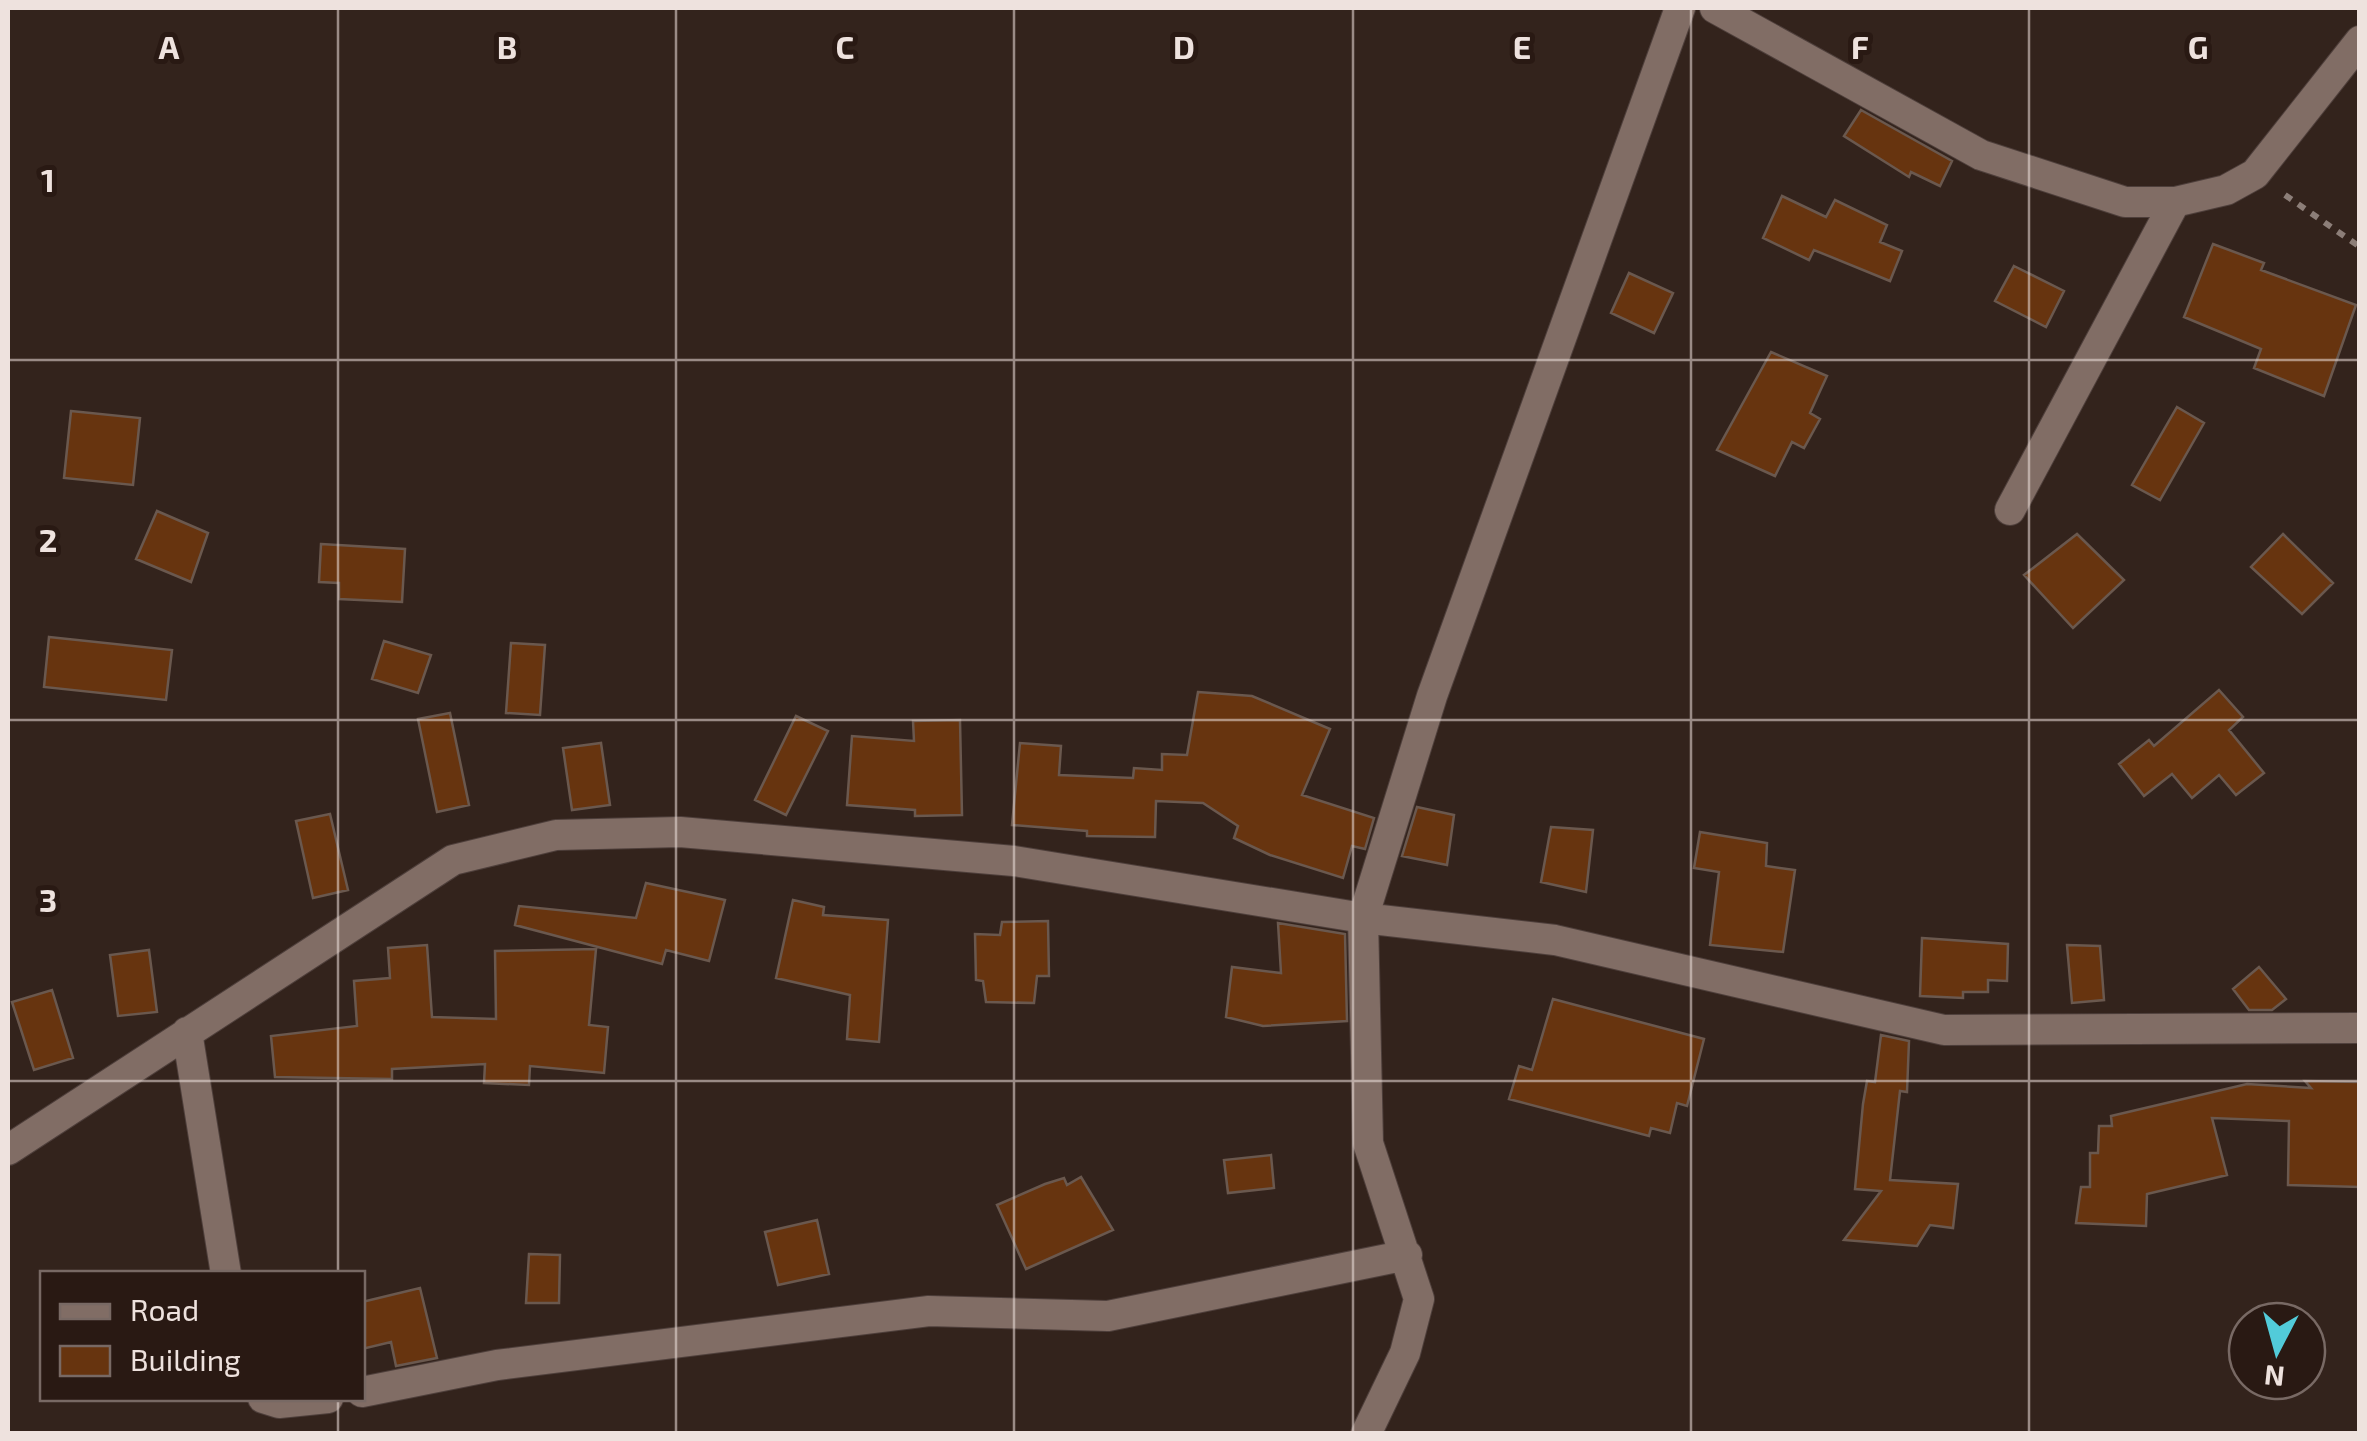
<svg xmlns="http://www.w3.org/2000/svg" width="2367" height="1441" font-family="'Exo 2',sans-serif">
<style>
.building{fill:#67340f;stroke:#6a584e;stroke-width:2.5}
.lines{fill:none;stroke-linecap:round;stroke-linejoin:round}
.minor-casing{stroke:#4e3f3b;stroke-width:32}
.path{stroke:#8c7e78;stroke-width:6;stroke-dasharray:8 8;stroke-linecap:butt}
.minor{stroke:#816d65;stroke-width:30}
.grid{fill:none;stroke:#eee2de;stroke-width:2.5;stroke-opacity:0.55}
.grid-label{font-size:32px;text-anchor:middle;font-weight:bold;fill:#eee2de;stroke:#291913;stroke-width:10;stroke-linejoin:round;paint-order:stroke}
</style>
<rect width="100%" height="100%" fill="#33231c"/>
<path class="building" d="M 1861,110 L 1952,161 L 1940,186 L 1911,172 L 1909,177 L 1844,136 Z
M 1782,196 L 1826,217 L 1835,200 L 1887,225 L 1880,242 L 1902,251 L 1890,281 L 1814,250 L 1809,260 L 1763,238 Z
M 2213,244 L 2264,263 L 2261,270 L 2356,305 L 2324,396 L 2254,368 L 2261,349 L 2184,317 Z
M 2014,266 L 2064,291 L 2046,327 L 1995,301 Z
M 1629,273 L 1673,293 L 1654,333 L 1611,313 Z
M 1771,352 L 1827,376 L 1810,413 L 1820,419 L 1804,448 L 1792,442 L 1775,476 L 1717,450 Z
M 2177,407 L 2204,423 L 2160,500 L 2132,485 Z
M 71,411 L 140,418 L 133,485 L 64,478 Z
M 157,511 L 208,533 L 191,582 L 136,559 Z
M 2077,534 L 2124,580 L 2073,628 L 2024,575 Z
M 2283,534 L 2333,583 L 2302,614 L 2251,567 Z
M 321,544 L 405,549 L 402,602 L 339,599 L 339,583 L 319,582 Z
M 49,637 L 172,650 L 166,700 L 44,687 Z
M 384,641 L 431,655 L 418,693 L 372,679 Z
M 511,643 L 545,645 L 540,715 L 506,713 Z
M 2219,690 L 2243,717 L 2229,730 L 2264,773 L 2236,795 L 2219,775 L 2192,798 L 2172,774 L 2144,796 L 2119,764 L 2149,740 L 2154,746 Z
M 1198,692 L 1252,696 L 1330,729 L 1302,795 L 1374,818 L 1365,849 L 1352,846 L 1343,878 L 1270,855 L 1234,838 L 1238,826 L 1203,803 L 1156,801 L 1155,837 L 1087,836 L 1087,831 L 1012,825 L 1020,743 L 1061,746 L 1059,775 L 1133,778 L 1134,768 L 1162,770 L 1162,754 L 1187,755 Z
M 450,713 L 469,805 L 437,812 L 418,719 Z
M 796,716 L 828,731 L 786,815 L 755,800 Z
M 960,720 L 962,815 L 915,816 L 915,810 L 847,805 L 852,736 L 914,741 L 913,721 Z
M 601,743 L 610,805 L 572,810 L 563,748 Z
M 1417,807 L 1454,815 L 1447,865 L 1402,856 Z
M 330,814 L 348,890 L 313,898 L 296,821 Z
M 1551,827 L 1593,830 L 1586,892 L 1541,882 Z
M 1700,832 L 1767,843 L 1766,866 L 1795,870 L 1783,952 L 1710,945 L 1719,872 L 1694,868 Z
M 646,883 L 725,900 L 709,961 L 666,950 L 662,964 L 515,925 L 519,906 L 636,918 Z
M 793,900 L 824,907 L 823,915 L 888,920 L 879,1042 L 847,1039 L 850,995 L 776,978 Z
M 1048,921 L 1049,976 L 1037,976 L 1034,1003 L 986,1002 L 983,981 L 976,980 L 975,934 L 1000,935 L 1002,922 Z
M 1278,923 L 1345,934 L 1347,1021 L 1263,1026 L 1226,1017 L 1232,967 L 1281,973 Z
M 1922,938 L 2008,944 L 2007,981 L 1988,980 L 1988,992 L 1963,992 L 1963,998 L 1920,996 Z
M 427,945 L 432,1017 L 496,1019 L 495,951 L 596,949 L 589,1025 L 608,1027 L 604,1073 L 530,1066 L 529,1085 L 484,1083 L 485,1064 L 392,1069 L 392,1079 L 275,1077 L 271,1036 L 357,1026 L 354,981 L 390,978 L 388,948 Z
M 2067,945 L 2100,946 L 2104,1000 L 2072,1003 Z
M 149,950 L 157,1012 L 118,1016 L 110,955 Z
M 2259,967 L 2286,999 L 2272,1010 L 2249,1010 L 2233,989 Z
M 52,990 L 73,1058 L 34,1070 L 12,1002 Z
M 1553,999 L 1704,1039 L 1687,1106 L 1677,1103 L 1670,1133 L 1651,1128 L 1649,1136 L 1509,1099 L 1519,1066 L 1532,1070 Z
M 1881,1035 L 1909,1041 L 1907,1092 L 1900,1091 L 1890,1180 L 1958,1184 L 1953,1228 L 1930,1225 L 1917,1246 L 1844,1240 L 1881,1191 L 1855,1189 L 1863,1104 L 1867,1081 L 1875,1082 Z
M 2305,1081 L 2360,1082 L 2360,1187 L 2288,1185 L 2289,1121 L 2212,1118 L 2227,1175 L 2147,1194 L 2146,1226 L 2076,1223 L 2081,1187 L 2090,1187 L 2090,1153 L 2098,1153 L 2099,1126 L 2112,1126 L 2111,1116 L 2247,1084 L 2311,1088 Z
M 1271,1155 L 1274,1188 L 1228,1193 L 1224,1160 Z
M 1081,1177 L 1113,1230 L 1026,1269 L 997,1205 L 1045,1184 L 1064,1178 L 1067,1185 Z
M 817,1220 L 829,1274 L 778,1285 L 765,1232 Z
M 529,1254 L 560,1255 L 559,1303 L 526,1303 Z
M 420,1288 L 437,1358 L 396,1366 L 391,1342 L 362,1349 L 362,1302 Z"/>
<g class="lines">
<g class="minor-casing">
<path id="minor" d="M 1715,8 L 1981,155 L 2125,202 L 2175,202 L 2226,190 L 2255,174 L 2360,41
M 2010,510 L 2175,202
M 187,1032 L 226,1274
M 8,1150 L 453,860 L 556,835 L 680,832 L 1014,861 L 1363,918 L 1555,940 L 1944,1030 L 2360,1028
M 362,1392 L 497,1365 L 929,1311 L 1108,1316 L 1407,1255
M 263,1398 L 279,1403 L 328,1398
M 1366,1434 L 1405,1353 L 1419,1299 L 1368,1143 L 1363,918 L 1432,696 L 1680,8"/>
</g>
<path class="path" d="M 2285,195 L 2360,247"/>
<use href="#minor" class="minor"/>
</g>
<path class="grid" d="M 338,8 L 338,1274M 676,8 L 676,1434M 1014,8 L 1014,1434M 1353,8 L 1353,1434M 1691,8 L 1691,1434M 2029,8 L 2029,1434M 8,360 L 2360,360M 8,720 L 2360,720M 8,1081 L 2360,1081M 338,1398 L 338,1434"/>
<g class="grid-label">
<text x="169" y="59">A</text>
<text x="507" y="59">B</text>
<text x="845" y="59">C</text>
<text x="1184" y="59">D</text>
<text x="1522" y="59">E</text>
<text x="1860" y="59">F</text>
<text x="2198" y="59">G</text>
<text x="48" y="192">1</text>
<text x="48" y="552">2</text>
<text x="48" y="912">3</text>
</g>
<rect width="2367" height="1441" fill="none" stroke="#eee2de" stroke-width="20"/>
<rect x="40" y="1271" width="325" height="130" fill="#291913" stroke="#786964" stroke-width="2.5"/>
<rect x="60" y="1304" width="50" height="15" fill="#816d65" stroke="#786964" stroke-width="2.5"/>
<text x="130" y="1321" font-size="30" fill="#eee2de">Road</text>
<rect x="60" y="1346" width="50" height="30" fill="#67340f" stroke="#786964" stroke-width="2.5"/>
<text x="130" y="1371" font-size="30" fill="#eee2de">Building</text>
<g transform="translate(2277 1351) rotate(186)"><circle r="48" fill="#291913" stroke="#786964" stroke-width="2.5"/>
<path d="M0-8L18 38L0 25L-18 38Z" fill="#52cbd9"/>
<text y="-15" font-size="28" font-weight="bold" text-anchor="middle" fill="#eee2de">N</text>
</g>
</svg>
